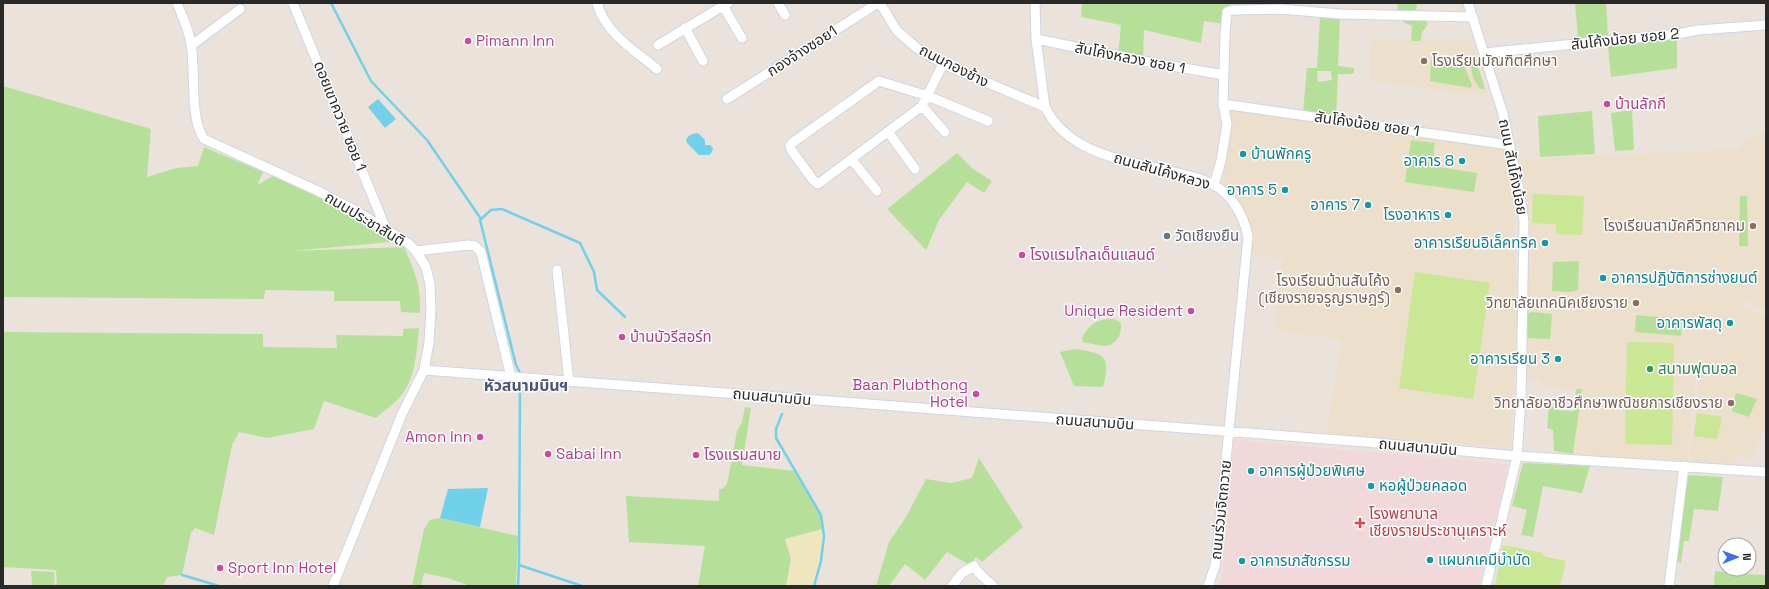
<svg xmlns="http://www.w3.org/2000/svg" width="1769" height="589" font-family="'Space Grotesk','Noto Sans Thai',sans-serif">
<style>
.education{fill:#ecdfcb}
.medical{fill:#f1d8db}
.green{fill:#b6e099;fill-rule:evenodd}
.sand{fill:#efe5bf}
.pitch{fill:#c9e795}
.water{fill:#71d1ea}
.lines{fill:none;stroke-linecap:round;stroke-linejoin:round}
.stream{stroke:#71d1ea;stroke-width:2.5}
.minor-casing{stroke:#d0d5e1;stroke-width:11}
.minor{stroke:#fff;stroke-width:9}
.hotel-dot{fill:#d1479c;stroke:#fff;stroke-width:1.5}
.education-dot{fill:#8d6e63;stroke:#fff;stroke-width:1.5}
.culture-dot{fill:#0f9aa8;stroke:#fff;stroke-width:1.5}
.worship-dot{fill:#6b7280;stroke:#fff;stroke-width:1.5}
.leisure-dot{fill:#2e9e5b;stroke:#fff;stroke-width:1.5}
.health-dot{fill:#e0444e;stroke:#fff;stroke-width:1.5}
.labels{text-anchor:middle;stroke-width:3;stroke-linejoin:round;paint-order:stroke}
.street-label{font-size:15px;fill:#292929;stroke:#fff}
.hotel-label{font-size:15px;fill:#b23c85;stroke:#fff;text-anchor:start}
.education-label{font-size:15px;fill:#785e54;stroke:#fff;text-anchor:end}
.culture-label{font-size:15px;fill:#0d838f;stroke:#fff;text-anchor:end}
.worship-label{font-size:15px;fill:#5b616d;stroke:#fff;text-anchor:start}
.leisure-label{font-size:15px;fill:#27864d;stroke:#fff;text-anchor:start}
.health-label{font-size:15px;fill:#be3a42;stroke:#fff;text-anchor:start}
.neighbourhood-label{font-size:16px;font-weight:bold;fill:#4b5678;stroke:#fff}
</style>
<rect width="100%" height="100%" fill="#ebe3db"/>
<path class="education" d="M 1371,40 L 1472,41 L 1487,96 L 1370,81 Z
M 1230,108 L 1507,149 L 1514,210 L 1517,321 L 1511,448 L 1327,433 L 1342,340 L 1275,330 L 1283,259 L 1251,255 L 1251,229 L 1235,197 L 1223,183 Z
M 1766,130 L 1766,311 L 1751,304 L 1746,297 L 1720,378 L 1703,377 L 1720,379 L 1744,307 L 1766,316 L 1766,427 L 1750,460 L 1739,456 L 1734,467 L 1689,462 L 1700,376 L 1696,376 L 1687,460 L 1573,454 L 1582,389 L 1547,386 L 1540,387 L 1541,380 L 1526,380 L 1528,340 L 1525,338 L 1527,196 L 1520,160 L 1741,149 L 1742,143 Z"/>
<path class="medical" d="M 1234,440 L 1508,464 L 1479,586 L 1221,586 Z"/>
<path class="green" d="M 1082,3 L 1265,3 L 1265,10 L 1234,10 L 1223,11 L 1223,24 L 1204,21 L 1201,43 L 1144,30 L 1143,61 L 1118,56 L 1121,25 L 1081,17 Z
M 1398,3 L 1417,3 L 1416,13 L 1397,12 Z
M 1575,3 L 1606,3 L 1608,35 L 1578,39 Z
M 1320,17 L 1340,18 L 1338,66 L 1354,68 L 1354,73 L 1352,74 L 1338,74 L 1336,116 L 1303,112 L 1307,68 L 1317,68 ZM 1317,71 L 1331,71 L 1332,80 L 1318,82 Z
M 1404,18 L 1428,18 L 1427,26 L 1422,32 L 1421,41 L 1411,41 L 1412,26 L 1403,22 Z
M 1677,37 L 1677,68 L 1611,77 L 1608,47 L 1612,43 Z
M 1433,60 L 1462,61 L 1472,85 L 1471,88 L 1430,81 L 1431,61 Z
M 1476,60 L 1485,89 L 1481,89 C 1474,82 1470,73 1472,63 Z
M 3,86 L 151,129 L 147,177 L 176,168 L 198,166 L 204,147 L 263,172 L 257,185 L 273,176 L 326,201 L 391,242 L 292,251 L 404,247 C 415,272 421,285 420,313 L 401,312 L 400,301 L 334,301 L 334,291 L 265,290 L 264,299 L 3,297 Z
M 1632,110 L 1634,150 L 1615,151 L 1611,113 Z
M 1592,111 L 1595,154 L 1540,157 L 1538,116 Z
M 1411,140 L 1435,143 L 1432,166 L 1477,173 L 1474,192 L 1405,182 Z
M 957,153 L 973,169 L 992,181 L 984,193 L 967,182 L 939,220 L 926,250 L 887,209 Z
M 1740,196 L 1747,196 L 1748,246 L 1739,246 Z
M 1579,261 L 1578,290 L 1571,292 L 1552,291 L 1553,262 Z
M 1532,312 L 1552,314 L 1550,339 L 1525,338 L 1525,314 Z
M 1636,315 L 1682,319 L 1681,336 L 1635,332 Z
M 1114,319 L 1120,322 C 1124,334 1115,347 1102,346 C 1096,345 1089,343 1083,342 L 1082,338 C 1090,323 1097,319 1114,319 Z
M 419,328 C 417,348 416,374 404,392 C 397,402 385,410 376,418 L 324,401 L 314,429 L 267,438 L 239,432 L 232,445 L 214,535 L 195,528 L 191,533 L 182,575 L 167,577 L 163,586 L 57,586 L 56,570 L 3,567 L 3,332 L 263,334 L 263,347 L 337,348 L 336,335 L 403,336 L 403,329 Z
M 1075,349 C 1103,353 1112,355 1103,387 L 1074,386 L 1060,352 Z
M 1576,389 L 1582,389 L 1573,454 L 1554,451 L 1553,430 L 1547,428 L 1549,404 L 1552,403 L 1552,407 L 1556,407 L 1557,410 L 1574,411 Z
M 1736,393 L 1757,399 L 1749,417 L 1732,411 Z
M 745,407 L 751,408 L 742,465 L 795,471 L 821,515 L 823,529 L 785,539 L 791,559 L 786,586 L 698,586 L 705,546 L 629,542 L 626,496 L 719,501 L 719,489 L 722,489 L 727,484 L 737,431 L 742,422 Z
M 979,458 L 1023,527 L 982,562 L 976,557 L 970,565 L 947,552 L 925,580 L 905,564 L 889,586 L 876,586 L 889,542 L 906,517 L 926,479 L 951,483 L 972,478 Z
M 1523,463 L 1590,466 L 1582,493 L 1543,486 L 1533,537 L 1521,535 L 1527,510 L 1512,506 Z
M 1685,475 L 1723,477 L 1718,511 L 1694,509 L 1689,541 L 1684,541 L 1681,563 L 1675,561 Z
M 440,518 L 518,536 L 516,586 L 470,586 L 448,578 L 424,573 L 421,586 L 412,586 L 424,529 L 430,520 Z
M 1725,569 L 1743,569 L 1743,574 L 1766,575 L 1766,586 L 1714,586 L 1715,571 L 1725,572 Z
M 31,571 L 54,572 L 55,586 L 32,586 Z"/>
<path class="sand" d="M 823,529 C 825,548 819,567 814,586 L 786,586 L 791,559 L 785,539 Z"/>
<path class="pitch" d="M 1533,194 L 1584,196 L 1582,235 L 1556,234 L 1556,224 L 1532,223 Z
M 1415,272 L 1490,283 L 1473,399 L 1399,388 Z
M 1627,342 L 1674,343 L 1672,445 L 1625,444 Z
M 1697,413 L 1722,417 L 1717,439 L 1694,436 Z
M 1503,545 L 1543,553 L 1543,556 L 1566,561 L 1560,586 L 1495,586 Z"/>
<path class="water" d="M 378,99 L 396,119 L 385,128 L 368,107 Z
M 696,133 L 699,134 L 705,140 L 705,145 L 710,145 L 713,148 L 712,152 L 709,155 L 699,155 L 687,143 L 686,139 L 690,135 Z
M 488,488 L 480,527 L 440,518 L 448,489 Z"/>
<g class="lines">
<path class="stream" d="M 331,3 L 371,81 L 427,140 L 481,219
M 521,375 L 516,365 L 480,220 L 491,210 L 502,209 L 580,243 L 594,272 L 597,290 L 625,317
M 520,390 L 519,565 L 582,586
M 782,414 L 776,429 L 776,438 L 821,515 L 824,536 L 821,561 L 814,586
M 182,575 L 219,586
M 518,586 L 519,565"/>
<g class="minor-casing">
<path id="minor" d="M 177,3 C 182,16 189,30 191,44 C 196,70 189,118 204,139 L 318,191 L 358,212 L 408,243 L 416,251 L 426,267 L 430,284 L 431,310 L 429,343 L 424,370 L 402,414 L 333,586
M 293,3 L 386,229
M 597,3 C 605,33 634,50 657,69
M 778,3 L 785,15
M 880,3 L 897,31 L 918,49 L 943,64 L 1045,107
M 1035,3 L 1036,39 L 1045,107 C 1070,158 1134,161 1182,174 C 1193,177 1204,179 1214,185 C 1233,196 1244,216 1248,237 L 1218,541 L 1215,566 L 1208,586
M 1468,3 L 1503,114 L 1519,189 L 1524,222 L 1521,401 L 1517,456 L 1486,586
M 723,6 L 742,38
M 685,28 L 703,61
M 1036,39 L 1143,61 L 1224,75
M 192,45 L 240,9
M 658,45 L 728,3
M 1484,53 L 1677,34 L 1698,30 L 1766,25
M 943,64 L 922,106 L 818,184 L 813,180 L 792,151 L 790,146 L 792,143 L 879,81 L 928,96 L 988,121
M 727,99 L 878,3
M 1223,104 L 1510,145
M 922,106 L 945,132
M 889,133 L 915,169
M 852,160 L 877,191
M 1214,185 L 1221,161 L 1227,124 L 1223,104 L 1225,33 L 1227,12 L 1233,10 L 1280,9 L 1339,14 L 1473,17
M 416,251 L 468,245 L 475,246 L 481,252 L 511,377
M 557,270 L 569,382
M 424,370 L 1366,442 L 1517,456 L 1766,472
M 952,586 L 962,573 L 974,566 L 978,572 L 993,586
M 1669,586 L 1684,466"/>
</g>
<use href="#minor" class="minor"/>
</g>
<g class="hotel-dot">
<circle cx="468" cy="41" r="4"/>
<circle cx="1607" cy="104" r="4"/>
<circle cx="1022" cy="255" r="4"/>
<circle cx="1191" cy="311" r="4"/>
<circle cx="622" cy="337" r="4"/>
<circle cx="976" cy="394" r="4"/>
<circle cx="480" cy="437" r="4"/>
<circle cx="548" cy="454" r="4"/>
<circle cx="696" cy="455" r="4"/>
<circle cx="220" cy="568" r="4"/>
</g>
<g class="education-dot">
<circle cx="1424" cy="61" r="4"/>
<circle cx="1753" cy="226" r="4"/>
<circle cx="1398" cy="290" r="4"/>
<circle cx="1636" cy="303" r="4"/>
<circle cx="1731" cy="403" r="4"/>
</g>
<g class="culture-dot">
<circle cx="1243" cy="154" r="4"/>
<circle cx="1462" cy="161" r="4"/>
<circle cx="1285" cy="190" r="4"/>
<circle cx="1368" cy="205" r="4"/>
<circle cx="1448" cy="215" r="4"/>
<circle cx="1545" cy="243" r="4"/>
<circle cx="1603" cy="278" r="4"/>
<circle cx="1730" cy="323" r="4"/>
<circle cx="1558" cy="359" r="4"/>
<circle cx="1251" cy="471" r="4"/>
<circle cx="1371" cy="486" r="4"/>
<circle cx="1430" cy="560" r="4"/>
<circle cx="1242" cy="561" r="4"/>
</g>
<circle class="worship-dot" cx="1167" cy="236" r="4"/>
<circle class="leisure-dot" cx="1650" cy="369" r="4"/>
<path class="health-dot" d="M1358 517h4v4h4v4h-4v4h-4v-4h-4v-4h4z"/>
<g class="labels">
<g class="street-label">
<text transform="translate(1625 39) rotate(-6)" y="5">สันโค้งน้อย ซอย 2</text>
<text transform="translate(802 51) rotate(-33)" y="5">กองจ้างซอย1</text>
<text transform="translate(1130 58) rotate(11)" y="5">สันโค้งหลวง ซอย 1</text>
<text transform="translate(954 66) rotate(27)" y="5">ถนนกองช้าง</text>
<text transform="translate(340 116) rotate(68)" y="5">ดอยเขาควาย ซอย 1</text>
<text transform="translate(1367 124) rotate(8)" y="5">สันโค้งน้อย ซอย 1</text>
<text transform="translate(1513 167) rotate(79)" y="5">ถนน สันโค้งน้อย</text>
<text transform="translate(1162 171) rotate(16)" y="5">ถนนสันโค้งหลวง</text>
<text transform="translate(365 219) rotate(31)" y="5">ถนนประชาสันติ</text>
<text transform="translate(772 397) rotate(5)" y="5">ถนนสนามบิน</text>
<text transform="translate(1095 422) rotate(4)" y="5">ถนนสนามบิน</text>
<text transform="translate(1418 447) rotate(5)" y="5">ถนนสนามบิน</text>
<text transform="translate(1221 510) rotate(-84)" y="5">ถนนร่วมจิตถวาย</text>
</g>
<g class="hotel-label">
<text x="476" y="46">Pimann Inn</text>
<text x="1615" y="109">บ้านลักกี</text>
<text x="1030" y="260">โรงแรมโกลเด็นแลนด์</text>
<text x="1183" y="316" text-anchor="end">Unique Resident</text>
<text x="630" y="342">บ้านบัวรีสอร์ท</text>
<text x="968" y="390" text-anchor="end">Baan Plubthong<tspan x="968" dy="17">Hotel</tspan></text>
<text x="472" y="442" text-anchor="end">Amon Inn</text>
<text x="556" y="459">Sabai Inn</text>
<text x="704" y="460">โรงแรมสบาย</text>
<text x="228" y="573">Sport Inn Hotel</text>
</g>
<g class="education-label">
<text x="1432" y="66" text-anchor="start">โรงเรียนบัณฑิตศึกษา</text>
<text x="1745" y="231">โรงเรียนสามัคคีวิทยาคม</text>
<text x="1390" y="286">โรงเรียนบ้านสันโค้ง<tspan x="1390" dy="17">(เชียงรายจรูญราษฎร์)</tspan></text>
<text x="1628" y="308">วิทยาลัยเทคนิคเชียงราย</text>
<text x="1723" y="408">วิทยาลัยอาชีวศึกษาพณิชยการเชียงราย</text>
</g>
<g class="culture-label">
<text x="1251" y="159" text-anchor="start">บ้านพักครู</text>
<text x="1454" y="166">อาคาร 8</text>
<text x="1277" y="195">อาคาร 5</text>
<text x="1360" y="210">อาคาร 7</text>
<text x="1440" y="220">โรงอาหาร</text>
<text x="1537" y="248">อาคารเรียนอิเล็คทริค</text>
<text x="1611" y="283" text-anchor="start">อาคารปฏิบัติการช่างยนต์</text>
<text x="1722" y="328">อาคารพัสดุ</text>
<text x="1550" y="364">อาคารเรียน 3</text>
<text x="1259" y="476" text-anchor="start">อาคารผู้ป่วยพิเศษ</text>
<text x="1379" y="491" text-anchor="start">หอผู้ป่วยคลอด</text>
<text x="1438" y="565" text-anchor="start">แผนกเคมีบำบัด</text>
<text x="1250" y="566" text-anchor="start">อาคารเภสัชกรรม</text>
</g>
<g class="worship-label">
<text x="1175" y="241">วัดเชียงยืน</text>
</g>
<g class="leisure-label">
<text x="1658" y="374">สนามฟุตบอล</text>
</g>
<g class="health-label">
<text x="1369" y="519">โรงพยาบาล<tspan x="1369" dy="17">เชียงรายประชานุเคราะห์</tspan></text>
</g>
<g class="neighbourhood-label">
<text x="526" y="391">หัวสนามบินฯ</text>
</g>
</g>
<rect width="1769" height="589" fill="none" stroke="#292929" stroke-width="8"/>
<g transform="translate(1737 557) rotate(89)"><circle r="19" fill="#ffffff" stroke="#a9a9a9"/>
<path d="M0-3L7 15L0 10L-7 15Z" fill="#406cf3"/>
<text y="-6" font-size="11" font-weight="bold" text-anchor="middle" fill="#292929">N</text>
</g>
</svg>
